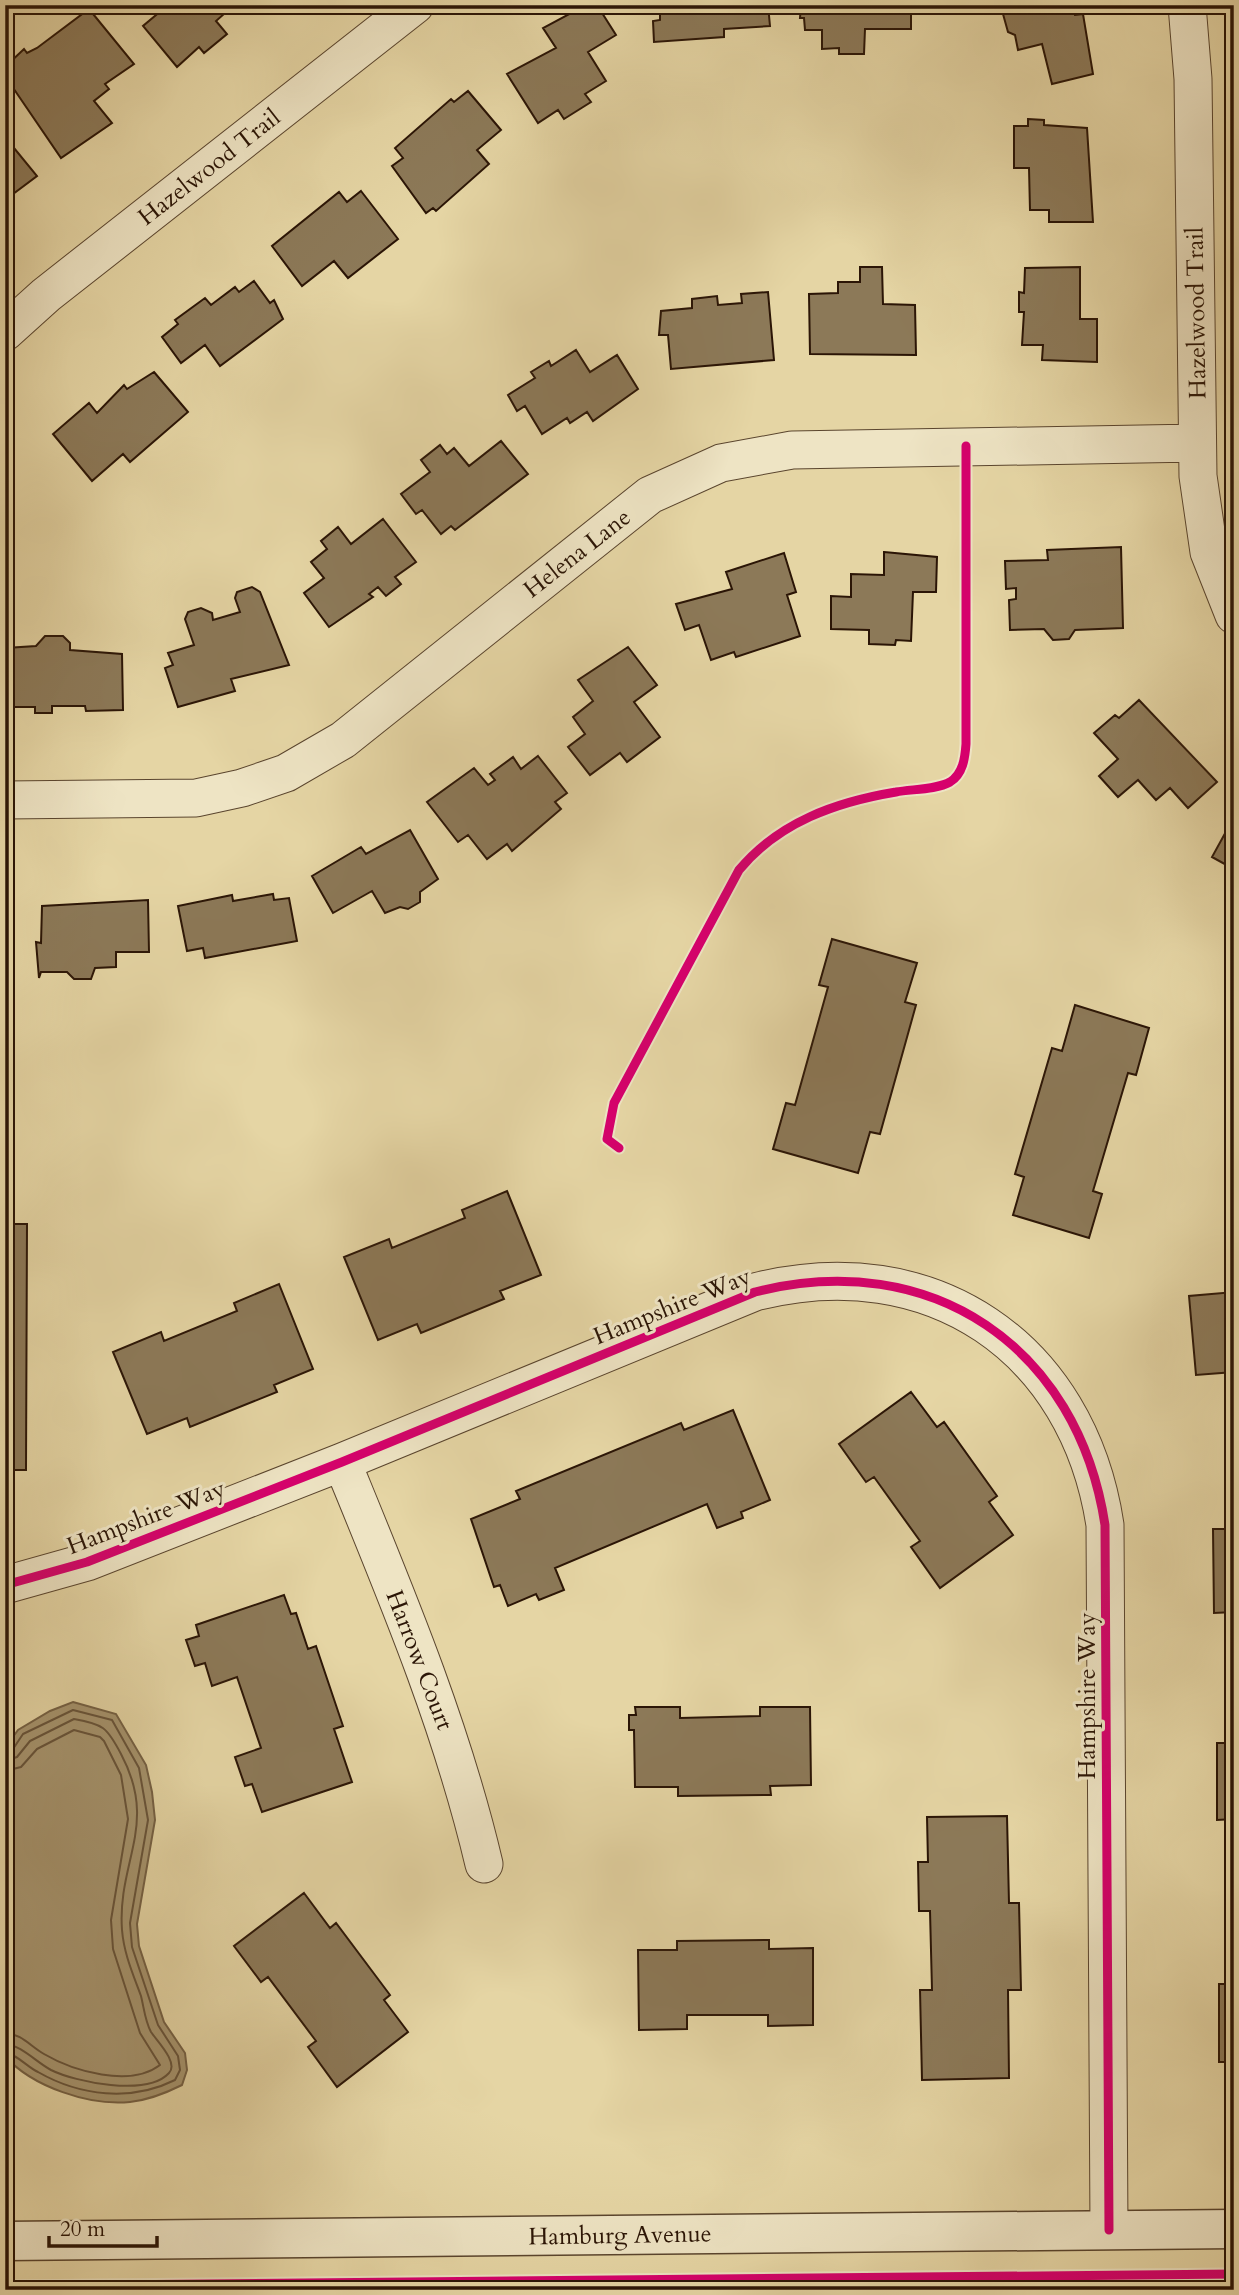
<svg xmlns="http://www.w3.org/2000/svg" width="1239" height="2295" font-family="Cardo,serif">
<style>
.water{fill:#a6946e;stroke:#756144;stroke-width:2}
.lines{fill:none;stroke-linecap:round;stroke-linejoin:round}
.shore{stroke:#68543a;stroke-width:2}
.building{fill:#8c7958;stroke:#2b1506;stroke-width:2}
.minor-casing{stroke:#5a452e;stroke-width:39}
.tertiary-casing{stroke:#5a452e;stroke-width:41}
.minor{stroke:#eee4c4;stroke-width:37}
.tertiary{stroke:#eee4c4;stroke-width:38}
.cycleway-casing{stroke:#eee4c4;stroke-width:13}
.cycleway{stroke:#d6006c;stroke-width:9}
.labels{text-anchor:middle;stroke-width:6;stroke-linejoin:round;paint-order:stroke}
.street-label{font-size:24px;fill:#2b1506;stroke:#eee4c4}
</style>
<rect width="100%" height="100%" fill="#e5d5a4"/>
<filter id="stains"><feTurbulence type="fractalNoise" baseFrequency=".00286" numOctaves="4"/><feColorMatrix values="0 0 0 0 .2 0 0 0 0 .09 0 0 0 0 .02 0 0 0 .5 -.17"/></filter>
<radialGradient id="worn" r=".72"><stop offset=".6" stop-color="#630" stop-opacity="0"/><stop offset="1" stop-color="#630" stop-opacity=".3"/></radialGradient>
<path class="water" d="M 73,1702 L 116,1714 L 146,1765 L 152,1792 L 155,1820 L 137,1924 L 139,1946 L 164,2022 L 185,2053 L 187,2070 L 182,2085 C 166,2093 149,2100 130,2102 C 90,2106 32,2087 5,2056 L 5,1748 L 18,1730 L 50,1711 Z"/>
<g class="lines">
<path class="shore" d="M 5,1752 L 13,1749 L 23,1734 L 73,1710 L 112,1720 L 139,1768 L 148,1820 L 130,1923 L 132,1947 L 158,2025 L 178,2056 L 180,2070 L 175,2080 C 131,2102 80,2096 38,2072 C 27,2067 17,2054 5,2053
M 5,1761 L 17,1757 L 30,1741 L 74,1719 C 103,1724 107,1727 121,1754 C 159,1825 117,1861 122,1930 C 124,1954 133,1974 141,1996 C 144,2008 145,2021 151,2032 C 157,2041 179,2063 169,2073 C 147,2097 75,2082 51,2070 C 36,2062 21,2045 5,2044
M 5,1771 L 21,1767 L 37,1749 L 74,1730 L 100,1737 L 104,1741 L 121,1775 L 128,1819 L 111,1920 L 113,1949 L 140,2033 L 160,2065 C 130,2088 73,2071 44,2054 C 30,2046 22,2034 5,2033"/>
</g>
<path class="building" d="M 168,5 L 234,5 L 216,21 L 227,34 L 204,53 L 199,47 L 177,67 L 143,26 Z
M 586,5 L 597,5 L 616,35 L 588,52 L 606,81 L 585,94 L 591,102 L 564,119 L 558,110 L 538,123 L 507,74 L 556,48 L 543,28 Z
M 660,5 L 768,5 L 770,26 L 724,29 L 724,37 L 654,42 L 653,21 L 660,20 Z
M 801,5 L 911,5 L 911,29 L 865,29 L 864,54 L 839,54 L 839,48 L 822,49 L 822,30 L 805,30 L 804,18 L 800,18 Z
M 1009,5 L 1073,5 L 1075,15 L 1083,14 L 1093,74 L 1052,84 L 1042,44 L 1018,50 L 1015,35 L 1008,32 L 1003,14 Z
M 89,9 L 134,64 L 105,84 L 109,89 L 94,101 L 112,123 L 61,158 L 5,76 L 5,67 L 24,49 L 27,53 L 37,48 Z
M 468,91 L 501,130 L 477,150 L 489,164 L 436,211 L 433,208 L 426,213 L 392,166 L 403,158 L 395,148 L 451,99 L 454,102 Z
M 1028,119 L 1044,120 L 1044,125 L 1087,128 L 1093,222 L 1049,222 L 1049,210 L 1030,210 L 1029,168 L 1014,168 L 1014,126 L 1028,126 Z
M 5,137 L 37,176 L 5,200 Z
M 361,191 L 398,239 L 348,278 L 334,261 L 302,286 L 272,246 L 339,192 L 347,202 Z
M 860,267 L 882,267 L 883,304 L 915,305 L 916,355 L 810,354 L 809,294 L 838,293 L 838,282 L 860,282 Z
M 1080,267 L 1080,319 L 1097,319 L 1097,362 L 1042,360 L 1043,345 L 1022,345 L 1024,312 L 1019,312 L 1019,292 L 1024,293 L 1025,268 Z
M 254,281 L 270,303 L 274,300 L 283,319 L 220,366 L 205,345 L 181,363 L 162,337 L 178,324 L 175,320 L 205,298 L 211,305 L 235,287 L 239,292 Z
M 768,292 L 774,360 L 671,369 L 668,335 L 659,335 L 661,311 L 692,308 L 692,299 L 717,296 L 718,305 L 742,303 L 741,294 Z
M 576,350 L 590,372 L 617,355 L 638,389 L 593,421 L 587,412 L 570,423 L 567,418 L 542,434 L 525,406 L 517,411 L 508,395 L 535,378 L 531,372 L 549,361 L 551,366 Z
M 154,372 L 188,412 L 130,462 L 123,454 L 92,481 L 53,434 L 89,403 L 97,413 L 124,385 L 127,389 Z
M 501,441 L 528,474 L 455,530 L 451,526 L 441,534 L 422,510 L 416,514 L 401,494 L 430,472 L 421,460 L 440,445 L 447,454 L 454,448 L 469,466 Z
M 383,519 L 416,562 L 395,577 L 401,584 L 386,596 L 378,587 L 369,594 L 373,597 L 329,627 L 304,593 L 324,578 L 311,562 L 327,549 L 321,541 L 338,527 L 351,544 Z
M 1121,547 L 1123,628 L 1075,630 L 1069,639 L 1053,640 L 1044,629 L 1010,630 L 1009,600 L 1016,599 L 1016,588 L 1006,589 L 1005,561 L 1048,560 L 1047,550 Z
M 884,552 L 937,557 L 936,592 L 913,592 L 911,641 L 896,640 L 895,645 L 869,644 L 869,630 L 831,629 L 831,596 L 851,597 L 851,574 L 884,575 Z
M 784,553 L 796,592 L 787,595 L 800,636 L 736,657 L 734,652 L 711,660 L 699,625 L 685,630 L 676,604 L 732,589 L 726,572 Z
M 252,587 L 260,592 L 289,665 L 231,679 L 235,691 L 178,707 L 165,668 L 173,665 L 168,653 L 194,645 L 185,619 L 188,612 L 201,608 L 212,613 L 213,620 L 240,612 L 235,598 L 237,592 Z
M 45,636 L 63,636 L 70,643 L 70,650 L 122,654 L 123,710 L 86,711 L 85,706 L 52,706 L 52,713 L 35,713 L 35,707 L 14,707 L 6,648 L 36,646 Z
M 628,647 L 657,685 L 634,702 L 660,737 L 627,762 L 620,753 L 590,775 L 568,747 L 585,734 L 573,717 L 593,701 L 578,680 Z
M 1139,700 L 1217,782 L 1188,808 L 1170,788 L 1156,800 L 1138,780 L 1118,797 L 1099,776 L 1118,759 L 1094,733 L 1115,715 L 1119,718 Z
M 538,756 L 567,793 L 555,802 L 561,809 L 512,851 L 507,844 L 487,859 L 468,835 L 458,842 L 427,802 L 474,768 L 488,785 L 495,780 L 490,774 L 513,757 L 521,769 Z
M 1234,817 L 1234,875 L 1230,873 L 1232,868 L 1212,857 Z
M 410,830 L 438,879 L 420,892 L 420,902 L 408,909 L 400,907 L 385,913 L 372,891 L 333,913 L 312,876 L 361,847 L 366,854 Z
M 273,894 L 274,900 L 289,898 L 297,941 L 205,958 L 203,948 L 187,951 L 178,906 L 232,895 L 233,901 Z
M 148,900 L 149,952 L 116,952 L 116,967 L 95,968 L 91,979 L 74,979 L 67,972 L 41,972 L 39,978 L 36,942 L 41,943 L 42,906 Z
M 5,905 L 7,905 L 9,944 L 5,944 Z
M 832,939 L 917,963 L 905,1002 L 916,1005 L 880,1134 L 870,1132 L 858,1173 L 773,1149 L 786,1103 L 795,1105 L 828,987 L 819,985 Z
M 1075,1005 L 1149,1028 L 1136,1075 L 1128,1073 L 1093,1191 L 1102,1194 L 1089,1238 L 1013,1215 L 1024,1177 L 1015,1174 L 1052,1048 L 1062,1051 Z
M 507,1191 L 541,1275 L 500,1291 L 504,1299 L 421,1333 L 417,1324 L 378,1340 L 344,1257 L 389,1239 L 392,1248 L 465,1218 L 462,1210 Z
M 5,1224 L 27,1224 L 26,1470 L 5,1470 Z
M 279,1284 L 313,1369 L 274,1385 L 277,1392 L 190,1427 L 187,1418 L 147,1434 L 113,1352 L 161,1332 L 164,1341 L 237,1311 L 234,1303 Z
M 1234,1292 L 1234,1372 L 1196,1375 L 1189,1296 Z
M 911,1392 L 937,1427 L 944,1422 L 997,1496 L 989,1502 L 1013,1535 L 940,1588 L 911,1547 L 920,1541 L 874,1477 L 866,1482 L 839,1444 Z
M 733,1410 L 770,1500 L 741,1512 L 743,1518 L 717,1528 L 707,1504 L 555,1568 L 564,1590 L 539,1600 L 536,1594 L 508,1606 L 500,1585 L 494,1587 L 471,1519 L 520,1499 L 516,1491 L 681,1423 L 684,1430 Z
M 1213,1529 L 1234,1529 L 1234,1612 L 1214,1613 Z
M 284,1595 L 291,1614 L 296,1613 L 308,1649 L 316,1646 L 343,1726 L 334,1729 L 352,1782 L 262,1812 L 252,1784 L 245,1786 L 235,1757 L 261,1748 L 237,1677 L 212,1686 L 205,1663 L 195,1666 L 186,1640 L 199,1636 L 196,1625 Z
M 635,1707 L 680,1707 L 680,1718 L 760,1716 L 760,1707 L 810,1707 L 811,1785 L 770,1786 L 771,1795 L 678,1796 L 678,1787 L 635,1787 L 634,1730 L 629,1730 L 629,1715 L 636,1715 Z
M 1217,1743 L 1234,1743 L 1234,1819 L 1217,1820 Z
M 1007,1816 L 1009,1903 L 1019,1903 L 1021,1990 L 1008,1990 L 1009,2078 L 922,2080 L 920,1990 L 932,1990 L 930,1911 L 919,1911 L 918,1862 L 928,1862 L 927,1817 Z
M 304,1893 L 330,1928 L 336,1923 L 390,1995 L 384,2000 L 408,2032 L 337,2087 L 308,2047 L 316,2041 L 268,1977 L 261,1982 L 234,1946 Z
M 769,1940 L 769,1949 L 813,1948 L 813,2025 L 768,2026 L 768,2015 L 687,2015 L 687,2029 L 639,2030 L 638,1950 L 677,1950 L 677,1941 Z
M 1219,1984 L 1234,1984 L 1234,2062 L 1219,2062 Z"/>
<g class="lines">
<g class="minor-casing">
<path id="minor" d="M 1187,5 L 1193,79 L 1198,476 L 1209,552 L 1234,615
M 5,332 L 46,295 L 415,5
M 5,800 L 196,798 L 242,788 L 286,773 L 343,740 L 650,495 L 721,463 L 792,450 L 1197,443
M 342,1462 C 396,1594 451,1724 484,1864
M 5,1585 L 87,1562 L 342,1462 L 755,1292 C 931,1247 1078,1347 1105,1525 L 1109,2230"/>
</g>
<g class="tertiary-casing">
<path id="tertiary" d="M 5,2241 L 1234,2229"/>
</g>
<use href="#minor" class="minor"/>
<use href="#tertiary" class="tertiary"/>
<g class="cycleway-casing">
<path id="cycleway" d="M 619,1148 L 607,1139 L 614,1103 L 739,870 C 779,822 836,802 896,792 C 911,789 936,790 950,782 C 963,774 965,758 966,744 L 966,446
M 5,1585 L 87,1562 L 342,1462 L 755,1292 C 931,1247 1078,1347 1105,1525 L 1109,2230
M 5,2286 L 1234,2274"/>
</g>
<use href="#cycleway" class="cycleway"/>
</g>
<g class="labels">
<g class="street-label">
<text transform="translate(209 167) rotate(-38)" y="8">Hazelwood Trail</text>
<text transform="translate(1196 313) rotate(-91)" y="8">Hazelwood Trail</text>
<text transform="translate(577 553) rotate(-38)" y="8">Helena Lane</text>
<text transform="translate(672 1306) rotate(-22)" y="8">Hampshire Way</text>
<text transform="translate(146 1517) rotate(-21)" y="8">Hampshire Way</text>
<text transform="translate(420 1660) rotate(69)" y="8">Harrow Court</text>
<text transform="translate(1087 1696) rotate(-90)" y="8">Hampshire Way</text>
<text transform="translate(620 2235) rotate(-1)" y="8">Hamburg Avenue</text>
</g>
</g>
<rect width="1239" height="2295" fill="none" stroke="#e5d5a4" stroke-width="28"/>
<rect x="7" y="7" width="1225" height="2281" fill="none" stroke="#2b1506" stroke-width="3.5"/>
<rect x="14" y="14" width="1211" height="2267" fill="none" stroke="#2b1506" stroke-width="2"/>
<path d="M49 2236v10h108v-10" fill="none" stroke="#2b1506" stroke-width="3.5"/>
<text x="60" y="2236" font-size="21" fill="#2b1506" stroke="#eee4c4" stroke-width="5" paint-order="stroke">20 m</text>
<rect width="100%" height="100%" filter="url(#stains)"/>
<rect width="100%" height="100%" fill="url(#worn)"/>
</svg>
